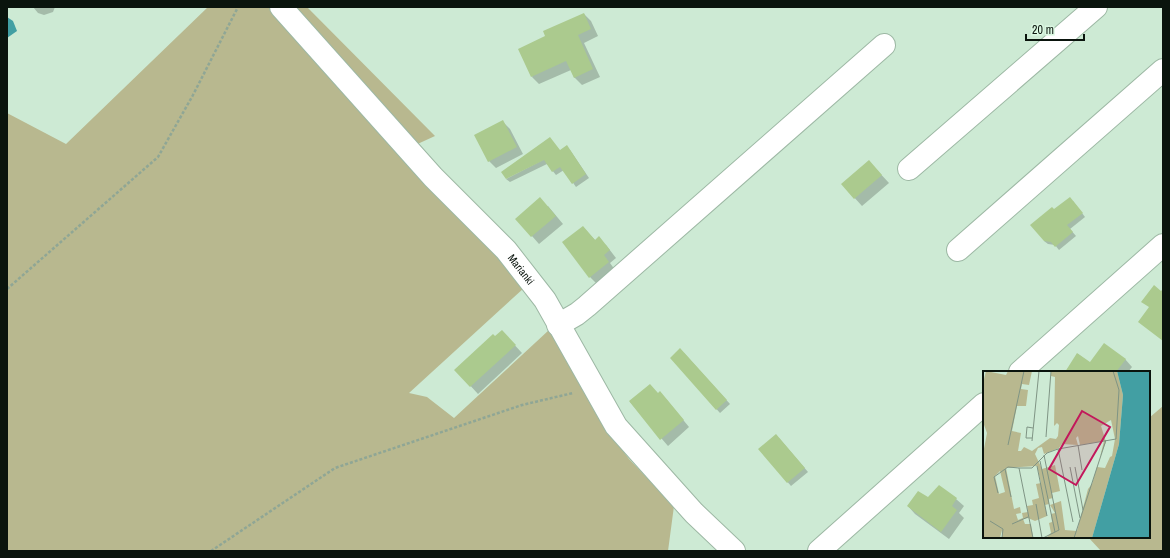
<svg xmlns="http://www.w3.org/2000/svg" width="1170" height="558" font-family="'Archivo Narrow',sans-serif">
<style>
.green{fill:#b8b88f}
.water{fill:#429fa3}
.shadow{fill:#0003}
.building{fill:#abca8e}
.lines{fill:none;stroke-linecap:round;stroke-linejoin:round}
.minor-casing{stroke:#9db8a4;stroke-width:24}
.path{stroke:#8fa695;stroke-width:2.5;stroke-dasharray:3 2;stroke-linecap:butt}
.minor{stroke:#fff;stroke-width:22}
.labels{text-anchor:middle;stroke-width:4;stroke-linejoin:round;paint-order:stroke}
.street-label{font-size:11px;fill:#0a140d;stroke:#daf7e1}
.inset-road{fill:none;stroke:#7f9484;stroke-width:1}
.view{fill:#c2185b;fill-opacity:0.15;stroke:#c2185b;stroke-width:2}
.inset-edge{fill:none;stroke:#0a140d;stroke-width:2}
</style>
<rect width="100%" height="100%" fill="#cdead4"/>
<path class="green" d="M 208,7 L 307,7 L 435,136 L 400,152 L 507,261 L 524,288 L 409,393 L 427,397 L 454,418 L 549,330 L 602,422 L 629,459 L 674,506 L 668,551 L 7,551 L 7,113 L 66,144 Z
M 1163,406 L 1163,551 L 1101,551 L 1088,537 L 1149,537 L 1149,418 Z"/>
<path class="water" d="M 7,17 L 13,21 L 17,31 L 7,38 Z"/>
<path class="shadow" d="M 33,7 L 55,7 L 53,12 L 44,15 L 38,13 Z
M 584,14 L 591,21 L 598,36 L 584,43 L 600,77 L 582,85 L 574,77 L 571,70 L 539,84 L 532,77 L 546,37 Z
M 502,121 L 510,129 L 523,154 L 496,168 L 489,161 Z
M 570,150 L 589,178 L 576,187 L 564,170 L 556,175 L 547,164 L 510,182 L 506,179 L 560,151 Z
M 876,169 L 889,183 L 862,206 L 842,184 Z
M 1073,201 L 1085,217 L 1070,229 L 1076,236 L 1059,250 L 1055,245 L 1048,244 L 1044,241 L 1055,210 Z
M 548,206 L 563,224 L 539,244 L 517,219 Z
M 583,227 L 595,240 L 606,245 L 616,258 L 610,263 L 615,270 L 597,284 L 590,277 Z
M 495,338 L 509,339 L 522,353 L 478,394 L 456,370 Z
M 684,353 L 730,404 L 720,413 L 671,358 Z
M 1078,354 L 1090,363 L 1125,359 L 1132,367 L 1128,372 L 1067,372 L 1066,371 Z
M 659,394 L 666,399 L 689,427 L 668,446 L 630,402 Z
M 779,438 L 808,472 L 791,486 L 759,449 Z
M 939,486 L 956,499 L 964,506 L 959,513 L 964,518 L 949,539 L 915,514 L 908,506 L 928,499 Z"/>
<path class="building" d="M 584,13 L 591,29 L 578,35 L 593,69 L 574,78 L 566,61 L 531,77 L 518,49 L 545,36 L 543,31 Z
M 503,120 L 517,147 L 488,162 L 474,135 Z
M 550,137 L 560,150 L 567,145 L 586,174 L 572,184 L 560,167 L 552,172 L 544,160 L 506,179 L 501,172 Z
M 869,160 L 882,175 L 854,199 L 841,184 Z
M 540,197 L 556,216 L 531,237 L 515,219 Z
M 1070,197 L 1083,213 L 1067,225 L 1073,232 L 1055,247 L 1051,242 L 1044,241 L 1030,225 L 1052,207 L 1054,209 Z
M 583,226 L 595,240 L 599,236 L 610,250 L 604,255 L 609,262 L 589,278 L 562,242 Z
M 1154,285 L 1161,291 L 1163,289 L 1163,341 L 1138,322 L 1149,307 L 1141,302 Z
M 502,330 L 516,345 L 470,387 L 454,370 L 493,334 L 495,336 Z
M 1104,343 L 1126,359 L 1116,372 L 1065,372 L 1077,353 L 1090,362 Z
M 680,348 L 727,400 L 716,410 L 670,358 Z
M 650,384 L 658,393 L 660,391 L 684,420 L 660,440 L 629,401 Z
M 776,434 L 805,468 L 787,483 L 758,449 Z
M 939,485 L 957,498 L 952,506 L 957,510 L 941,532 L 907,506 L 918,491 L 928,497 Z"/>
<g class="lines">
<g class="minor-casing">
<g id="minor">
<path id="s1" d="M 281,7 L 433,177 L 506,250 L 545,300 L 616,426 L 694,513 L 734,551"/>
<path d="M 909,169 L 1096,7"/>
<path d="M 958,250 L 1163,70"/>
<path d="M 558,325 L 577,314 L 587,306 L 884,45"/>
<path d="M 1020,372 L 1163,245"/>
<path d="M 819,551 L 984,404"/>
</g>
</g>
<path class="path" d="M 7,289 L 158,157 L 193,95 L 238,7
M 211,551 L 335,468 L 522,405 L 573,393"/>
<use href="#minor" class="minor"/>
</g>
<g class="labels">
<g class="street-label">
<text dy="4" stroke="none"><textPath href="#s1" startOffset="356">Marianki</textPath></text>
</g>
</g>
<g transform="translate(983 371)">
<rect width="167" height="167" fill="#cdead4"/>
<path d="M 3,0 L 23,4 L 25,0 L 49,0 L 46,14 L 39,13 L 38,18 L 45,19 L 43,35 L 34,35 L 29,60 L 38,62 L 35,80 L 38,80 L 41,76 L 49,80 L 67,67 L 73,68 L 75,65 L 76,54 L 74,52 L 71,55 L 72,6 L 68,5 L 68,1 L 134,0 L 140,24 L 136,73 L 109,167 L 63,167 L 68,162 L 66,152 L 69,151 L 68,143 L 72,142 L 67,134 L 78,130 L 82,159 L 94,160 L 105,118 L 109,113 L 114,96 L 122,97 L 127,86 L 129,85 L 132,68 L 128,49 L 118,55 L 123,71 L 117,86 L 121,70 L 97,74 L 95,65 L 93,67 L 95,74 L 79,73 L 76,77 L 61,83 L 59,76 L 55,77 L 52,83 L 59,98 L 72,94 L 77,120 L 69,122 L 70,127 L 66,128 L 66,133 L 62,134 L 64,145 L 52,150 L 45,147 L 40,148 L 42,153 L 48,153 L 50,167 L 19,167 L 19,159 L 17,167 L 0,167 L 0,83 L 4,62 L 0,51 L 0,12 ZM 54,95 L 58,112 L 53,113 L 56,127 L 49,129 L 50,134 L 44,135 L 45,141 L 39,142 L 40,147 L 35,149 L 33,143 L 38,142 L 37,136 L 31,138 L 23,97 ZM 17,100 L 22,121 L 16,123 L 12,105 Z" fill="#b8b88f" fill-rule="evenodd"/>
<path d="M 134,0 L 167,0 L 167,167 L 109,167 L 136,73 L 140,24 Z" fill="#429fa3"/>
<path class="inset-road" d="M 63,66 L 68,0M 49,67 L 43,67 L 44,56 L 50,57M 49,70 L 56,0M 25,74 L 41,0M 95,74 L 99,99M 75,78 L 90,151M 57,90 L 72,161M 54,95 L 64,145M 87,96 L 97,147M 92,96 L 100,139M 22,98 L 28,126M 15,122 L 11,106 L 25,96 L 36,97M 53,133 L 59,167M 7,150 L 20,158 L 19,167M 29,153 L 45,146M 50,167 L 36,97 L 49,97 L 64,82 L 75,78 L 133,68 L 136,19 L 130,0M 60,167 L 76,159 L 61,84M 91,167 L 123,69"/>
<path class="view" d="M 99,40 L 127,56 L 93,114 L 66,98 Z"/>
<rect width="167" height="167" class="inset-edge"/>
</g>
<rect width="1170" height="558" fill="none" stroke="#0a140d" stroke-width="16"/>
<path d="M1026 34v6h58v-6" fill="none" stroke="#0a140d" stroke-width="2"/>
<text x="1032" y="34" font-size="12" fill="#0a140d" stroke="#daf7e1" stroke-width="3" paint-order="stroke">20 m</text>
</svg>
